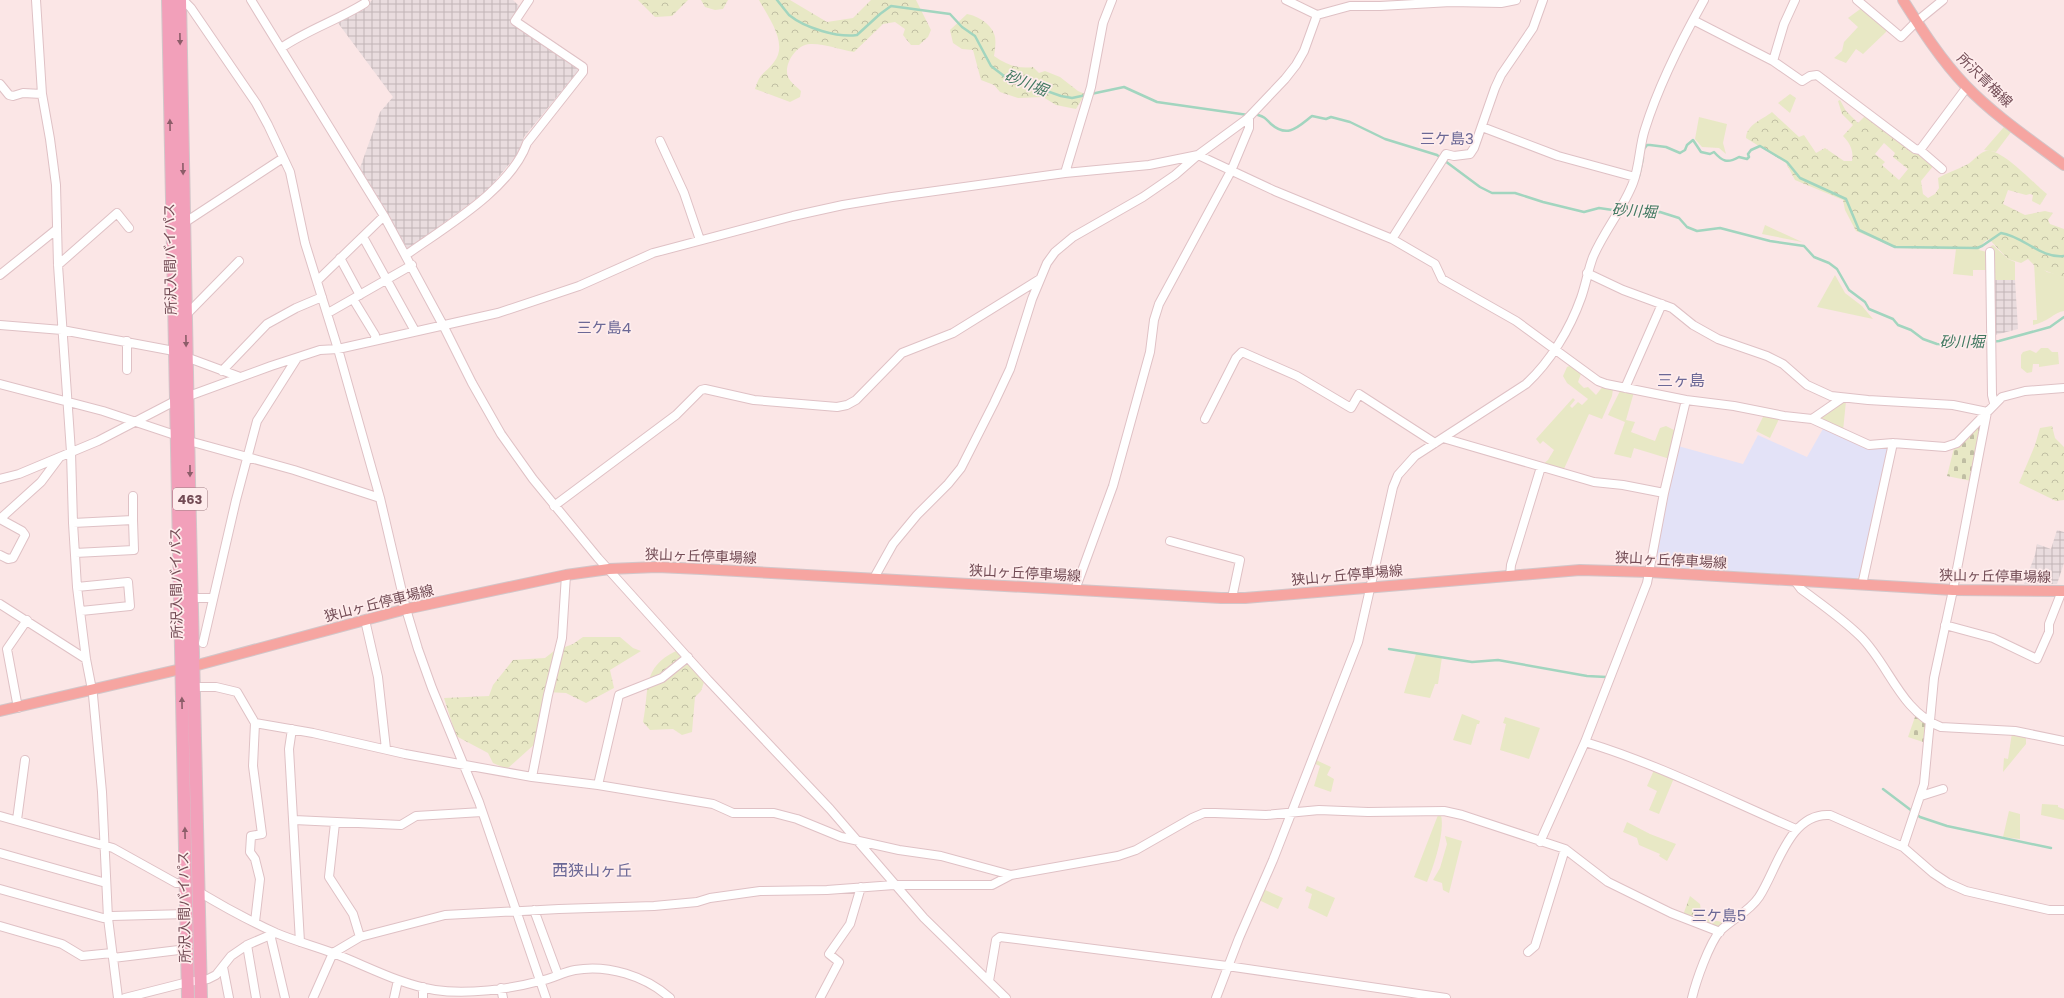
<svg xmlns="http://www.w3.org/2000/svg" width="2064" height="998" font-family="Poppins,'Noto Sans JP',sans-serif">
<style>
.industrial{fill:url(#industrial-grid)}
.education{fill:#e3e2f7}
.grass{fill:#e8e8c5}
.forest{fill:url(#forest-crowns);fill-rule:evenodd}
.cemetery{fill:url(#cemetery-stones)}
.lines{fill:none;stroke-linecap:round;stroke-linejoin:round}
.stream{stroke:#a2d5bf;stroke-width:2.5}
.minor-casing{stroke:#dfc1c5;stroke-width:10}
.major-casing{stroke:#d2c6c9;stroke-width:12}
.highway-casing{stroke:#d2c6c9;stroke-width:14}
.minor{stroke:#fff;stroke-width:8}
.major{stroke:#f6a5a1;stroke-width:10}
.highway{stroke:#f2a0ba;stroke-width:12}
.oneway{fill:#8c5d69}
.labels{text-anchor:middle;stroke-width:3.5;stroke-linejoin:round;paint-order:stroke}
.shield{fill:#feecec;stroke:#9d7c82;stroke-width:1}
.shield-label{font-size:13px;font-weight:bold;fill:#734c55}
.street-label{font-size:14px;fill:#734c55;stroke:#feecec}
.water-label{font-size:15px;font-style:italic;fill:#407860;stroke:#feecec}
.neighbourhood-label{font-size:15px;fill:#6b6896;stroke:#feecec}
.quarter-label{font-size:16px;fill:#6b6896;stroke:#feecec}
</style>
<defs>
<pattern id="industrial-grid" width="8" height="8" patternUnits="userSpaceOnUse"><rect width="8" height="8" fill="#e9dcde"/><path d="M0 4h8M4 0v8" fill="none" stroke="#c1b5b7"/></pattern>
<pattern id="forest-crowns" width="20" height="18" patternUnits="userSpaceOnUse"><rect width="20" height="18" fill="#e8e8c5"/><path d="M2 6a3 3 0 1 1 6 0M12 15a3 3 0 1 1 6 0" fill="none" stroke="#c0bea3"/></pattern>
<pattern id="cemetery-stones" width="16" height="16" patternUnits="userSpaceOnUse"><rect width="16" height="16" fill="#e8e8c5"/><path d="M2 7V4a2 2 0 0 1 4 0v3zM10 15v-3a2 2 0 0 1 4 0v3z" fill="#c0bea3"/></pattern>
</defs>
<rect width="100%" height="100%" fill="#fbe6e6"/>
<path class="industrial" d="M 372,0 L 513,0 L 520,7 L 511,21 L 579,67 L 579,70 L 524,137 L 519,152 L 488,190 L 408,250 L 360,168 L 380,112 L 393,97 L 338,23 L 363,9 Z
M 1992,280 L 2015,280 L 2018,329 L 1995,335 Z
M 2057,530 L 2064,532 L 2064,563 L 2057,584 L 2024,584 L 2035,555 L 2037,544 L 2051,549 Z"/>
<path class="education" d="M 1824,427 L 1886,446 L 1889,450 L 1860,575 L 1856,579 L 1659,566 L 1659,560 L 1653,559 L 1678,446 L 1743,464 L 1758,435 L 1807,457 Z"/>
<path class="grass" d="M 1863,7 L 1887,30 L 1886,32 L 1863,54 L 1856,49 L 1846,63 L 1834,58 L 1842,51 L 1844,42 L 1858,27 L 1848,18 Z
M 1790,94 L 1796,98 L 1790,113 L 1778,103 Z
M 1699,117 L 1727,124 L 1723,143 L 1726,154 L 1719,148 L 1702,147 L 1695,139 Z
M 2004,127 L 2011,132 L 1996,152 L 1984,150 Z
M 1765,225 L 1802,242 L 1762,234 Z
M 1993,245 L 2008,259 L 2015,262 L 2015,280 L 1992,280 L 1990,247 Z
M 1956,249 L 1979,250 L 1987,252 L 1987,270 L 1973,270 L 1973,276 L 1953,274 Z
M 2034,262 L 2047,272 L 2056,274 L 2064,278 L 2064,311 C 2055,312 2046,323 2033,325 L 2033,320 L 2037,320 Z
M 1835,275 L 1845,293 L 1862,306 L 1873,319 L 1817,307 Z
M 2041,348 L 2048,348 L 2052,352 L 2058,352 L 2059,364 L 2039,367 L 2039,364 L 2033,364 L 2032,372 L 2027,373 L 2021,368 L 2021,355 L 2023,352 L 2030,350 L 2036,353 Z
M 1572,365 L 1582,371 L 1578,382 L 1584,388 L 1588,387 L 1596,395 L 1604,385 L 1613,389 L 1612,396 L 1602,419 L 1589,414 L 1563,471 L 1542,465 L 1548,460 L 1554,450 L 1543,441 L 1540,444 L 1536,439 L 1573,398 L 1575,400 L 1570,406 L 1572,408 L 1578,402 L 1582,405 L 1588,399 L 1567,383 L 1563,376 L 1567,367 Z
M 1620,391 L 1634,392 L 1626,420 L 1635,422 L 1631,432 L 1655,441 L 1660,428 L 1666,426 L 1676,431 L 1670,459 L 1634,448 L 1631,458 L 1614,454 L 1625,422 L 1608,415 Z
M 1842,400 L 1846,401 L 1843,431 L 1819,420 L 1819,416 Z
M 1764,415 L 1779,419 L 1770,438 L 1756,431 Z
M 1416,654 L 1442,657 L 1438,684 L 1435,684 L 1430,698 L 1404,693 Z
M 1462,714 L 1480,721 L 1479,724 L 1477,724 L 1471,745 L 1453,740 Z
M 1505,717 L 1540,728 L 1529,759 L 1500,750 L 1506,724 L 1503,723 Z
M 2012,733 L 2026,735 L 2026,744 L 2003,772 L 2004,758 L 2008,759 Z
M 1316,760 L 1331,767 L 1327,775 L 1334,779 L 1331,792 L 1314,786 L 1320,766 L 1313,763 Z
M 1654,770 L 1674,778 L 1659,814 L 1649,810 L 1657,791 L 1647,786 Z
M 2042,804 L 2058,805 L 2058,807 L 2064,809 L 2064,820 L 2041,815 Z
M 2009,811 L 2020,814 L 2020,839 L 2003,837 Z
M 1438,815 L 1441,815 C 1445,832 1434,866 1427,882 L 1414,877 Z
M 1627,822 L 1650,834 L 1676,844 L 1667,861 L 1659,856 L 1660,854 L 1639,845 L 1637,838 L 1623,832 Z
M 1445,836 L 1462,841 L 1449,893 L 1443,890 L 1442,883 L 1433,880 L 1440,868 L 1447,844 Z
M 1307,886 L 1335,898 L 1327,917 L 1308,908 L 1312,894 L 1305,891 Z
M 1263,889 L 1283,898 L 1278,909 L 1259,900 Z"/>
<path class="forest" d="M 638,0 L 688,0 L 672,16 L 655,17 Z
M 701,0 L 728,0 L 723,9 L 715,10 L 705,7 Z
M 759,0 L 790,0 L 827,22 L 853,18 L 871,0 L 916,0 L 931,30 L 928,37 L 919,45 L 911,45 L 903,35 L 905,29 L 895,22 L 883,24 L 854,52 C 842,50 822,43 810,44 C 797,44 783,64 788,77 C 790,82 797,87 801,91 L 800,97 L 790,102 L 755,89 C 760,72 764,75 774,62 C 789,44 768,17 759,0 Z
M 967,14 C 978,16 993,25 995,37 C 996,43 995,50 994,56 C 1007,65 1018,69 1033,67 L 1039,73 L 1045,71 L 1060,77 L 1078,91 L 1085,94 L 1076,109 L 1056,105 L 1043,97 L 1018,98 L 1000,92 L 994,85 L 981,80 L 973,50 L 962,49 L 953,43 L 950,30 Z
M 1840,100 L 1846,111 L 1858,123 L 1867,114 L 1934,165 L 1921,181 L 1923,194 L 1928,198 L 1935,194 L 1939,188 L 1938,178 C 1947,173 1956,170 1966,165 C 1973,162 1977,154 1986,151 C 2001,147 2035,185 2047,194 L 2040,205 L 2032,201 L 2033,195 L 2030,194 L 2026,195 L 2008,190 L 2003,204 L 2025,215 L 2045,211 L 2053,213 L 2048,220 L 2050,224 L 2064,229 L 2064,278 L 2036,267 L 2028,259 L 2021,263 L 2008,259 L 1989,239 L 1984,242 L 1979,250 L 1896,248 L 1856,231 L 1845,210 L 1843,200 L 1795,180 L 1786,163 L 1746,138 C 1747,124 1762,120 1772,112 L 1799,137 L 1804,135 L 1816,153 L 1825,148 L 1844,161 L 1852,161 C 1854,151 1850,143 1843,136 L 1853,125 L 1842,114 L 1838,101 ZM 1884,143 L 1895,153 L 1893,157 L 1908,169 L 1899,180 L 1882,165 L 1885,162 L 1875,154 Z
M 2052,426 L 2055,438 L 2064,447 L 2064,500 L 2056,501 L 2019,483 L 2035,445 L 2040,428 Z
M 583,637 L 620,637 L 633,648 L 641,651 L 610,670 L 614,688 L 586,703 L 566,693 L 546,692 L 537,742 L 507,769 L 493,763 L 488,753 L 456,736 L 444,698 L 489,696 L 493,685 L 513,660 L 545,658 L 554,651 L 573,644 Z
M 676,651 L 704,682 L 701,691 L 695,697 L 692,732 L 682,735 L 673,729 L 650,730 L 643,722 C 650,689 641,668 676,651 Z
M 1690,896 L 1700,904 C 1701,908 1700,910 1701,913 C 1707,924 1717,918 1725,924 L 1717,928 L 1683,915 Z"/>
<path class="cemetery" d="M 1982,422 L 1971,481 L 1947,476 L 1954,448 Z
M 1916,714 L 1927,723 L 1926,743 L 1908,737 Z"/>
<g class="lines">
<path class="stream" d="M 777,0 C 781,5 785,10 789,15 C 805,28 838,38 857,35 L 880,14 L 891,6 L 950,14 L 962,27 L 975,36 L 991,66 L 1004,76 L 1061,96 L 1072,98 L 1124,87 L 1157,102 L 1248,115
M 1258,115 C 1265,117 1266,119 1271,124 C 1288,139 1299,126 1312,116 L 1326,119 L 1331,117 L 1350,122 L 1385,139 L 1437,155 L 1480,187 L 1492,193 L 1515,193 L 1543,202 L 1584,212 L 1599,208 L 1640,214 L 1660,212 L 1679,218 L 1687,227 L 1697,231 L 1720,228 L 1770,241 L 1804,246 L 1814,257 L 1829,263 L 1837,269 L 1849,290 L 1865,302 L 1869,309 L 1893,319 L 1898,325 L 1911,330 L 1923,339 L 1937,344 L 1962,345 L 1999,341 L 2050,327 L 2064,317
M 1644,149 L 1647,145 L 1650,145 L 1666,147 L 1680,153 L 1685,150 L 1687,145 L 1693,140 L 1701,152 L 1710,154 L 1714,152 C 1722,161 1727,164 1739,157 L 1747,159 L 1749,157 L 1748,154 L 1751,150 L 1760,146 L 1787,162 L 1800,178 L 1846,199 L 1859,230 L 1895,247 L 1977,248 L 1982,246 L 2001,233 C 2023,236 2041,259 2064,256
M 1639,176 L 1643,158
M 1389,649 L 1472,662 L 1498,660 L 1587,676 L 1606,677
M 1883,789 L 1920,817 L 1947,826 L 2051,848"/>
<g class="minor-casing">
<path id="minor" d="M 36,0 L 42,94 L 50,139 L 56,185 L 58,265 L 71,452 L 73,523 L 77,587 L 86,659 L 93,695 L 102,792 L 108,918 L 118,998
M 183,0 L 191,8 L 256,103 L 268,125 L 290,172 L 305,243 L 338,349 L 380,498 L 406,609 L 418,649 L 432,688 L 479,802 L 546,998
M 251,0 L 384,216 L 444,327 L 472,383 L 501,434 L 533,479 L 598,558 L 708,680 L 830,809 L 924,918 L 1006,998
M 1286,0 L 1317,15
M 1857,0 L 1901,37 L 1916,22 L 1943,0
M 1693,20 L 1773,61 L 1802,81 L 1810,76 L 1817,75 L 1915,149 L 1920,150 L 1942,169
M 281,48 C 307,30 338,20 365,3
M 1773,61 L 1784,24 L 1795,0
M 0,84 L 9,95 L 13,96 L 23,93 L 42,94
M 1482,127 L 1558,156 L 1635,177
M 660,141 L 684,193 L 700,240
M 1920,150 L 1967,87
M 1065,173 L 1091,87 L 1103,23 L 1112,0
M 184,223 L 283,158
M 363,237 L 415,331
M 1392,239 L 1446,154 L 1454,156 L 1470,154 L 1474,148 L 1495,88 L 1501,75 L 1533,28 L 1543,0
M 1990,252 L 1992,395 L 1994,403
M 406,255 C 445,227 511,189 527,143 L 583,72 L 583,67 L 515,21 L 529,0
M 340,258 L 360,295
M 58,265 L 117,213 L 129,228
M 1587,273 L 1623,290 L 1672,308 L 1693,325 L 1718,339 L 1767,356 L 1783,364 L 1807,385 L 1831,396 L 1868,400 L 1953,405 L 1987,412 L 1953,590 L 1934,678 L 1924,784 L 1903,847
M 0,275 L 57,229
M 318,280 L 384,216
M 353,299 L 375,335 L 375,340
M 328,313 L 412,265
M 185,316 L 239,261
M 0,325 L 62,330 L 174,351
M 127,341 L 127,370
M 186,357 L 240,377
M 222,371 L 267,324 L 296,308 L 322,297
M 0,384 L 103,411 L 175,435
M 1625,388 L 1662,304
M 1205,419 L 1236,358 L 1242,352 L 1297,376 L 1351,408 L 1359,394 L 1435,443
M 1812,419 L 1841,399
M 1443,438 L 1594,482 L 1623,485 L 1664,493
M 189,441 L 294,470 L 380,498
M 0,479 L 19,474 L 98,441 L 175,401 L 271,366 L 320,350 L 338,349 L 498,313 L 579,286 L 653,253 L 793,216 L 843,205 L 892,197 L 1065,173 L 1149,165 L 1198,155 L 1247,119 L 1285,79 L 1296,65 L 1304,51 L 1317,15 L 1350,6 L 1380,6 L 1451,2 L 1501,3 L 1516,0
M 133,496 L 133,520
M 554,506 L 676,415 L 701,390 L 705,389 L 754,400 L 837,407 L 847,405 L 856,400 L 902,353 L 953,333 L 1040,279
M 0,519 L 41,482 L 59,458
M 0,519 L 22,531 L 25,535 L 13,558 L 8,559 L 0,555
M 73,523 L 133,520 L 134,550 L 75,553
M 1170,541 L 1240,560 L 1232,598
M 1510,576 L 1511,565 L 1541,467
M 874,578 L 893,544 L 917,515 L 948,484 L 961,468 L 994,403 L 1010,369 L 1032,299 L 1047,263 L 1055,252 L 1073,237 L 1143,197 L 1175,175 L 1198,155 L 1275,191 L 1392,239 L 1435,264 L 1442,279 L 1516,321 L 1598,381 L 1606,384 L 1686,400 L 1734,406 L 1784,416 L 1812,419 L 1869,445 L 1893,443 L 1945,447 L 1957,443 L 2002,397 L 2025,391 L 2064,388
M 1795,581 L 1801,589 C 1821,604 1843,619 1861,637 C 1889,665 1901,712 1941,727 L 2015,731 L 2064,741
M 1862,585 L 1893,443
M 77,587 L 128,582 L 130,606 L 81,611
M 1075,590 L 1113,486 L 1150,352 L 1154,320 L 1159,304 L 1231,171 L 1249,128 L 1249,117
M 191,598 L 212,598
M 0,604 L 86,659
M 365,620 L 378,677 L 386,749
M 1945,625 L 1993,638 L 2037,659 L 2049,632 L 2049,624 L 2062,591
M 203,643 L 236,500 L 257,421 L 297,358
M 200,687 L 216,687 L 237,692 L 255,723 L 313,733 L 405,754 L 465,765 L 532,777 L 598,785 L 713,804 L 733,813 L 774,813 L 797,819 L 841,837 L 899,850 L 941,856 L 1011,875
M 18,708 L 7,649 L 27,620
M 292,729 L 289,749 L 300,942
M 1585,742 C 1658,764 1726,799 1796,829
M 532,777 L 548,695 L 562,638 L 566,575
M 598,785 L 619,695 L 662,678 L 688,657
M 1921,796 L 1943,789
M 0,816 L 113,848 L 176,883 L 186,883
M 17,820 L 25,760
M 294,820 L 401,825 L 416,816 L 482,812
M 335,823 L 329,877 L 353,914 L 360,937
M 1540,842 L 1585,742 L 1647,583 L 1664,493 L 1686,400
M 0,853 L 106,883
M 0,889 L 103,918 L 112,916 L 187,914
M 199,892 C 224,907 250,921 276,933 C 295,941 314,946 333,953 C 367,966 399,984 435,990 C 467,995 510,989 540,981 C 552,979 563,972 575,970 C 607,964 646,976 670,998
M 534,910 L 558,975
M 255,922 L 260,879 L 255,859 L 250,852 L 251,836 L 262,834 L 253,766 L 255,723
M 0,926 L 62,944 L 82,956 L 112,953
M 270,934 L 285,998
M 247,945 L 256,998
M 1528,952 L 1535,946 L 1565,849
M 113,958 L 187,949
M 223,967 L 229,998
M 989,981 L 996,940 L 1000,937 L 1227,966 L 1446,998
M 423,987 L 423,998
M 501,988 L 503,998
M 125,998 L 188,982 L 208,979 L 216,975 L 231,956 L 247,945 L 275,933
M 313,998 L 333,953 L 360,937 L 445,915 L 559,909 L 654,906 L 697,902 L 710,898 L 760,891 L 827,890 L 894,885 L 992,885 L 1011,875 L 1118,856 L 1136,850 L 1192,818 L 1204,813 L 1215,813 L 1266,815 L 1319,810 L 1368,812 L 1444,811 L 1462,815 L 1565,849 L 1608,882 L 1671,913 L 1720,932
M 394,998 L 398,980
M 820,998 L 839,962 L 829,954 L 850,924 L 861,887
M 1216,998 L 1239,938 L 1273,860 L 1358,642 L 1393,487 L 1398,475 L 1415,456 L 1526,384 C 1550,362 1570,329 1581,298 C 1586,284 1588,270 1593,257 C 1604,231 1623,209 1633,183 C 1640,165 1639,147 1645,129 C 1659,84 1681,41 1704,0
M 1692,998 C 1696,981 1709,944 1720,931 C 1732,919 1749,912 1759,897 C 1777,870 1789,812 1830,815 L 1903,847 L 1933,873 L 1948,883 L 1966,891 L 2049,910 L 2064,910"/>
</g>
<g class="major-casing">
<path id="major" d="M 1903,0 C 1922,30 1941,60 1966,86 C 1995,116 2031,140 2064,165
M 0,711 L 194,666 L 406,609 L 566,575 L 609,569 L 657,567 L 701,569 L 1221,598 L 1245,598 L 1580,570 L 1650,572 L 1953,590 L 2064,591"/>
</g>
<g class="highway-casing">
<path id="highway" d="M 168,0 L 188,998
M 180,0 C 186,333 192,665 201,998"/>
</g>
<use href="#minor" class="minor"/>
<use href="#major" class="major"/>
<use href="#highway" class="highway"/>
</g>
<defs><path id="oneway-solid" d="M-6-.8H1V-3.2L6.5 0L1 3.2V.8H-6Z"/></defs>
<g class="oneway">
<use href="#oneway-solid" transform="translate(180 39) rotate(89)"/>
<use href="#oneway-solid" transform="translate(170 125) rotate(-91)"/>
<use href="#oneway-solid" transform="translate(183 169) rotate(89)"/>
<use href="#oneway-solid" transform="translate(186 341) rotate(89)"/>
<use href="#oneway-solid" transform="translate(190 471) rotate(90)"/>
<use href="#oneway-solid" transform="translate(182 703) rotate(-91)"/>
<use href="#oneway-solid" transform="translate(185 833) rotate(-91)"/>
</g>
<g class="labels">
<rect class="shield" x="173" y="488" width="34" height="22" rx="3"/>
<g class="shield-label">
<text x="190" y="504">463</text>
</g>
<g class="street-label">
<text transform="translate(1985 80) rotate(44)" y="5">所沢青梅線</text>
<text transform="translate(170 259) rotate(-91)" y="5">所沢入間バイパス</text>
<text transform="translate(701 556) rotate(2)" y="5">狭山ヶ丘停車場線</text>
<text transform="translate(1671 560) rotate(3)" y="5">狭山ヶ丘停車場線</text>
<text transform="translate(1025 573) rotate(3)" y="5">狭山ヶ丘停車場線</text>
<text transform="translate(1347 575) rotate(-5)" y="5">狭山ヶ丘停車場線</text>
<text transform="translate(1995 576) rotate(1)" y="5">狭山ヶ丘停車場線</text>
<text transform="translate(176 583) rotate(-91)" y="5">所沢入間バイパス</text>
<text transform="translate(379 603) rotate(-14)" y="5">狭山ヶ丘停車場線</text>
<text transform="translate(184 907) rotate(-91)" y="5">所沢入間バイパス</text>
</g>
<g class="water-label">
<text transform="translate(1026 83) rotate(22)" y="5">砂川堀</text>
<text transform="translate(1634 211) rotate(4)" y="5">砂川堀</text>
<text x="1962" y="347">砂川堀</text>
</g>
<g class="neighbourhood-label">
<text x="1447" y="144">三ケ島3</text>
<text x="604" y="333">三ケ島4</text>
<text x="1719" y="921">三ケ島5</text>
</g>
<g class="quarter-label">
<text x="1681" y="386">三ヶ島</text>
<text x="592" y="876">西狭山ヶ丘</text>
</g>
</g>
</svg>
